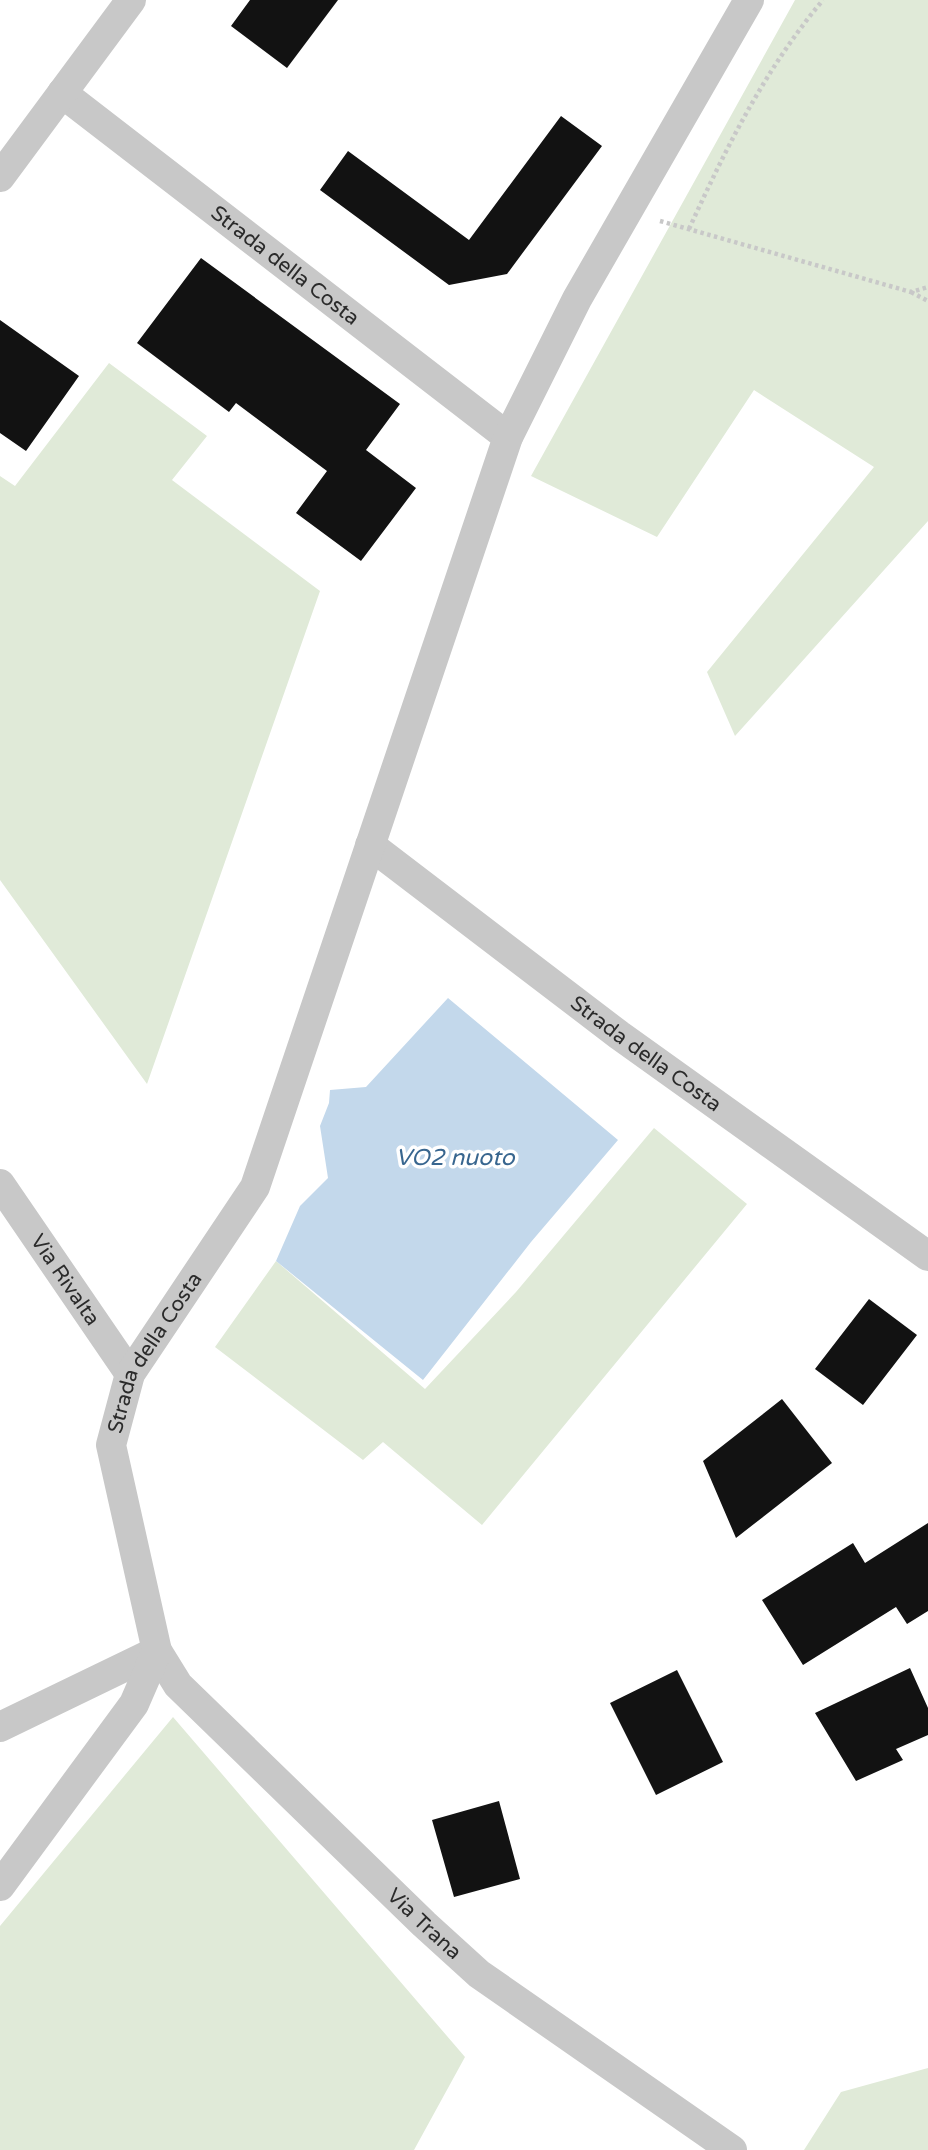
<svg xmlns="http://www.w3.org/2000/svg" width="928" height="2150" font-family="'Varela Round',sans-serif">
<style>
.green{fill:#e0ead8}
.water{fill:#c3d8eb}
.building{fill:#121212}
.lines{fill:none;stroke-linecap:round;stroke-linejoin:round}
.path{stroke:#c8c8c8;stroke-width:4.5;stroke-dasharray:3.5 3.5;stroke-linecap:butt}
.minor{stroke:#c8c8c8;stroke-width:30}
.labels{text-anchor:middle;stroke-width:7;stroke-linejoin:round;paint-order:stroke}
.street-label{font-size:21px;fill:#2b2b2b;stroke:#fff}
.water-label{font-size:23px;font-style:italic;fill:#38668f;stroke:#fff}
</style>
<rect width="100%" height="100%" fill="#fff"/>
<path class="green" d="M 795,0 L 928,0 L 928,521 L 735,736 L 707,672 L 874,467 L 754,390 L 657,537 L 531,476 Z
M 109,363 L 207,436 L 172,480 L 320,591 L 147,1084 L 0,880 L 0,476 L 15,486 Z
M 654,1128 L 747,1204 L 482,1525 L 383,1442 L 363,1460 L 215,1347 L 276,1261 L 425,1389 L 516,1292 Z
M 173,1717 L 465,2057 L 414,2150 L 0,2150 L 0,1926 Z
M 928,2068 L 928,2150 L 804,2150 L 841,2092 Z"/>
<path class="water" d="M 448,998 L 618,1140 L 531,1242 L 423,1380 L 276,1261 L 300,1206 L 328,1178 L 320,1126 L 329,1103 L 330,1090 L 366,1087 Z"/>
<path class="building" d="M 250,0 L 338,0 L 287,68 L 231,26 Z
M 561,116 L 602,146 L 507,274 L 449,285 L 320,190 L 348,151 L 469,240 Z
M 201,258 L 400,404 L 366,450 L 416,488 L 361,561 L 296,513 L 327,471 L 236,403 L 229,412 L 137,343 Z
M 0,320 L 79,376 L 26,451 L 0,433 Z
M 869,1299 L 917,1335 L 863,1405 L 815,1369 Z
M 782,1399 L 832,1463 L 736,1538 L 703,1461 Z
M 928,1523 L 928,1611 L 907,1624 L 896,1607 L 803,1665 L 762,1600 L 853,1543 L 865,1563 Z
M 910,1668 L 928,1708 L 928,1735 L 896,1749 L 903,1760 L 856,1781 L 815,1713 Z
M 677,1670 L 723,1762 L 656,1795 L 610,1703 Z
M 499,1801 L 520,1879 L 454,1897 L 432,1820 Z"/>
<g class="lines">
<path class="path" d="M 660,221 L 911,292 L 928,287
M 689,229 C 726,148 765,69 823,0
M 911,292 L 928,301"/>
<g class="minor">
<path id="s1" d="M 62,93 L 508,437"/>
<path d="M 0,177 L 131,0"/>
<path id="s2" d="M 370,845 L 619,1035 L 928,1256"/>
<path id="s3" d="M 0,1184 L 130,1374"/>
<path id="s4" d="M 157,1651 L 178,1685 L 424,1924 L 479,1974 L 732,2150"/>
<path d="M 0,1727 L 157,1651"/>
<path id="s5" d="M 0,1886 L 134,1704 L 157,1651 L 111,1445 L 130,1374 L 255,1187 L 508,437 L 577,299 L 749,0"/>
</g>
</g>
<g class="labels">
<g class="street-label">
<text dy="7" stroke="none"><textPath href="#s1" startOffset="282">Strada della Costa</textPath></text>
<text dy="7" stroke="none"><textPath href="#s2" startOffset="346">Strada della Costa</textPath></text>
<text dy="7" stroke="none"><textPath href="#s3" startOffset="116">Via Rivalta</textPath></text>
<text dy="7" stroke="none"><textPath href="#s5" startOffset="598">Strada della Costa</textPath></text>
<text dy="7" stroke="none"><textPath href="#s4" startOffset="383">Via Trana</textPath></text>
</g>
<g class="water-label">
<text x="455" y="1165">VO2 nuoto</text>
</g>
</g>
</svg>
